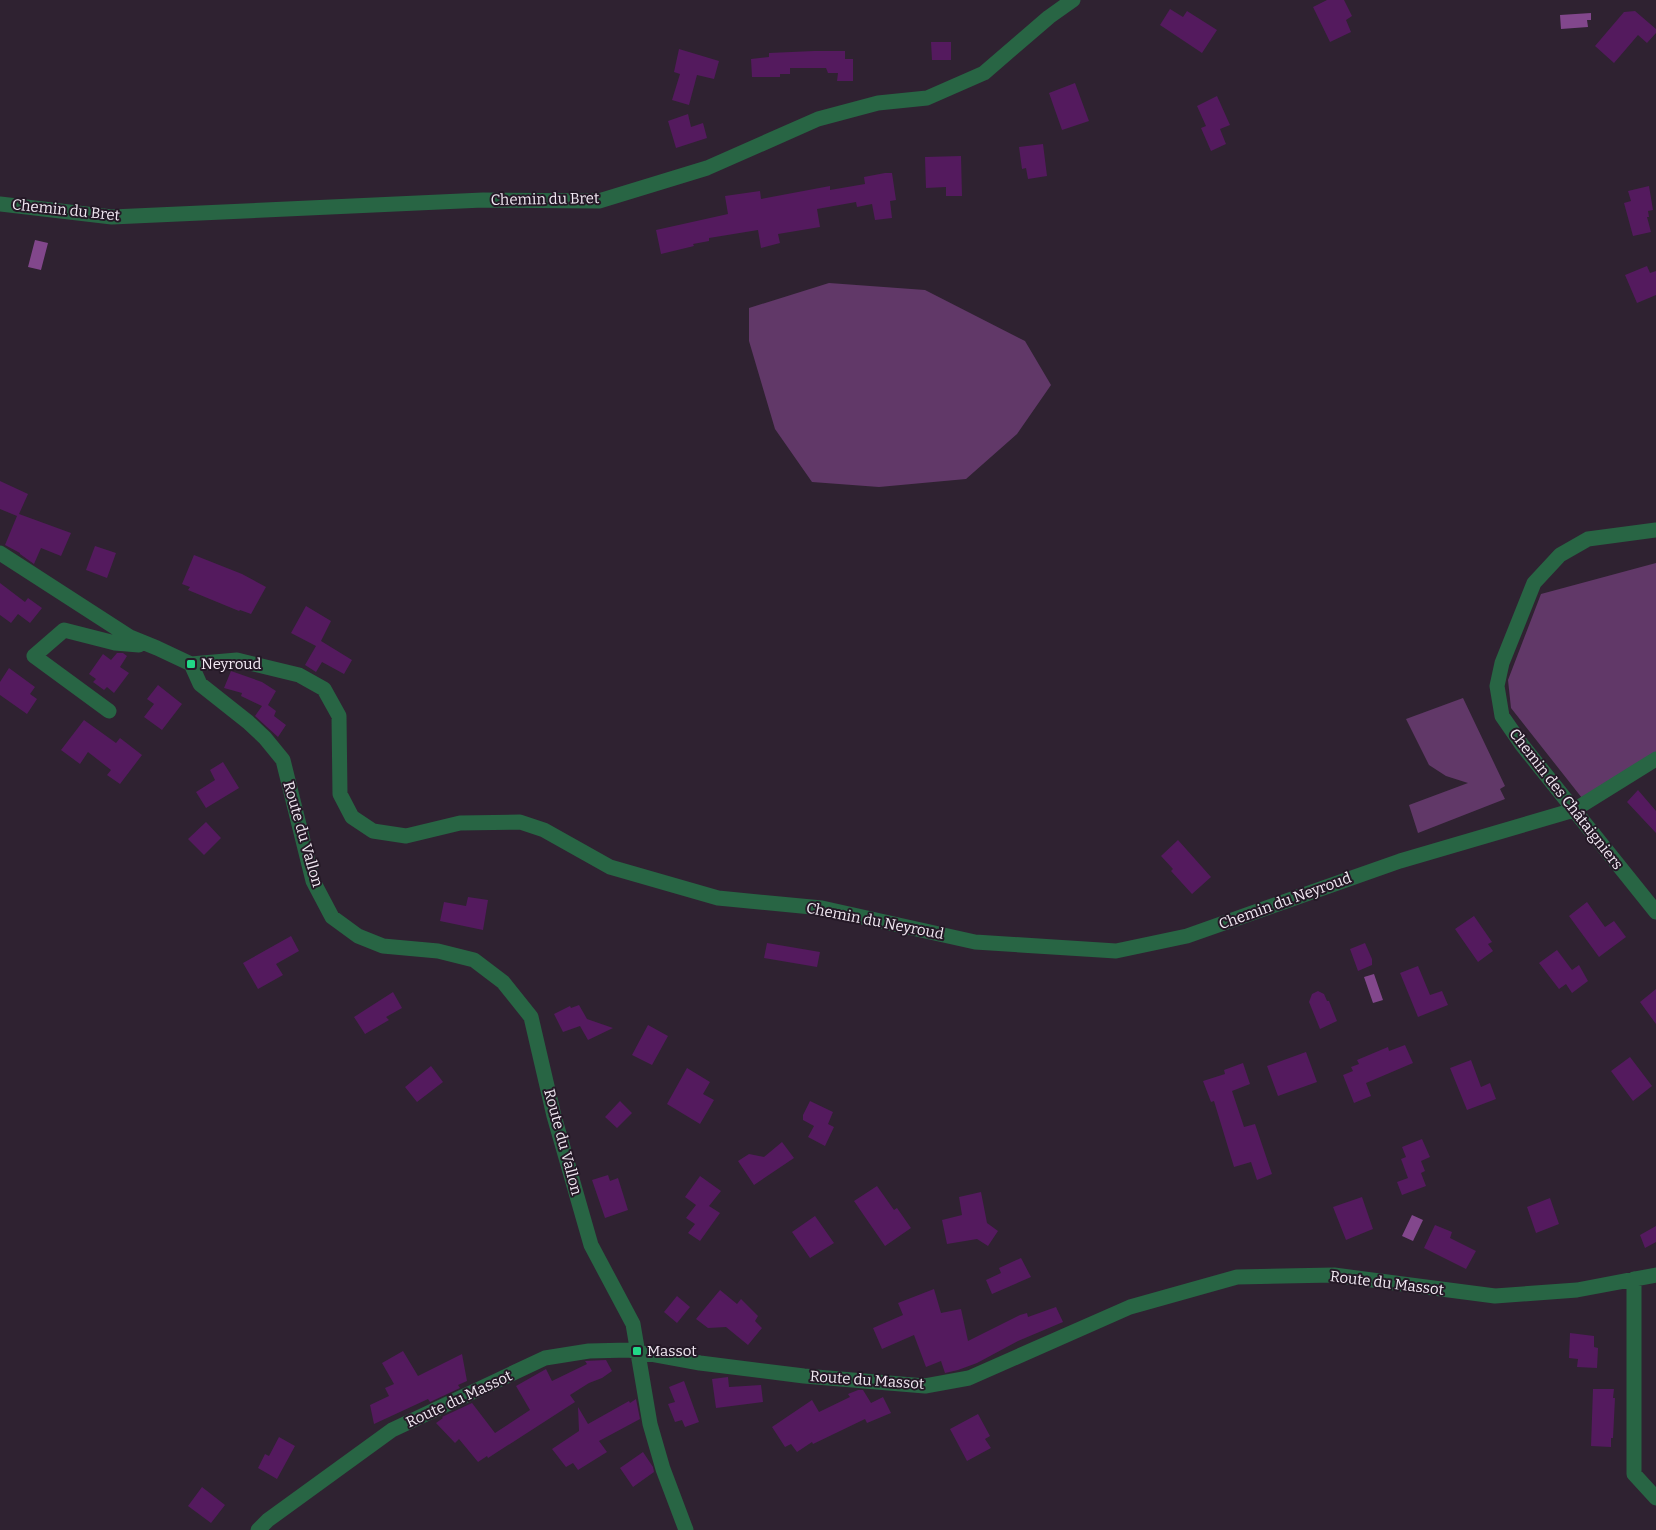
<svg xmlns="http://www.w3.org/2000/svg" width="1656" height="1530" font-family="Bitter,serif">
<style>
.green{fill:#613868}
.water{fill:#82478c}
.building{fill:#541a5e}
.lines{fill:none;stroke-linecap:round;stroke-linejoin:round}
.minor{stroke:#286544;stroke-width:15}
.poi-dot{fill:#22d887;stroke:#251927;stroke-width:2}
.labels{text-anchor:middle;stroke-width:4;stroke-linejoin:round;paint-order:stroke}
.street-label{font-size:15px;fill:#f2e9f3;stroke:#251927}
.poi-label{font-size:15px;fill:#f2e9f3;stroke:#251927;text-anchor:start}
</style>
<rect width="100%" height="100%" fill="#2f2231"/>
<path class="green" d="M 829,283 L 925,290 L 1025,341 L 1051,385 L 1017,434 L 966,479 L 879,487 L 812,482 L 775,429 L 749,341 L 749,308 Z
M 1656,563 L 1656,755 L 1582,798 L 1511,708 L 1508,680 L 1541,594 Z
M 1463,698 L 1505,786 L 1500,789 L 1505,799 L 1418,833 L 1409,805 L 1468,783 L 1446,776 L 1429,765 L 1406,719 Z"/>
<path class="water" d="M 1591,13 L 1591,20 L 1587,20 L 1588,27 L 1561,29 L 1560,15 Z
M 35,240 L 48,243 L 41,270 L 28,267 Z
M 1374,974 L 1383,1000 L 1373,1003 L 1364,977 Z
M 1412,1215 L 1423,1220 L 1413,1241 L 1402,1236 Z"/>
<path class="building" d="M 1327,0 L 1344,0 L 1352,16 L 1346,20 L 1351,32 L 1330,42 L 1313,7 Z
M 1170,9 L 1183,17 L 1187,11 L 1217,30 L 1202,53 L 1160,25 Z
M 1635,11 L 1656,29 L 1656,33 L 1647,43 L 1638,35 L 1614,63 L 1595,46 L 1624,12 Z
M 931,42 L 951,42 L 951,60 L 932,60 Z
M 679,49 L 719,61 L 714,79 L 697,75 L 689,105 L 672,100 L 680,74 L 674,72 Z
M 814,51 L 845,51 L 845,59 L 853,59 L 853,81 L 837,81 L 838,73 L 828,73 L 826,68 L 790,68 L 790,74 L 780,74 L 780,77 L 752,77 L 751,59 L 769,57 L 769,53 Z
M 1075,83 L 1089,121 L 1062,130 L 1049,93 Z
M 1217,96 L 1230,125 L 1220,129 L 1226,144 L 1211,151 L 1201,128 L 1206,126 L 1197,106 Z
M 688,114 L 691,127 L 703,123 L 707,138 L 676,148 L 668,121 Z
M 1043,144 L 1047,176 L 1028,179 L 1026,168 L 1022,169 L 1019,147 Z
M 961,156 L 962,196 L 946,196 L 946,187 L 926,188 L 925,157 Z
M 885,173 L 892,173 L 896,200 L 890,201 L 892,218 L 875,220 L 872,204 L 857,207 L 856,202 L 817,209 L 820,227 L 778,234 L 780,243 L 761,248 L 758,230 L 709,238 L 709,241 L 693,244 L 694,246 L 661,254 L 656,230 L 728,214 L 725,196 L 760,191 L 761,199 L 830,186 L 830,190 L 865,184 L 864,177 Z
M 1649,186 L 1653,210 L 1648,211 L 1649,217 L 1647,217 L 1651,232 L 1633,236 L 1624,203 L 1631,201 L 1628,191 Z
M 1647,266 L 1650,273 L 1656,271 L 1656,295 L 1637,303 L 1625,275 Z
M 0,481 L 28,494 L 19,514 L 71,533 L 61,556 L 41,548 L 34,564 L 20,554 L 20,553 L 5,545 L 17,516 L 0,509 Z
M 95,546 L 116,553 L 107,578 L 86,570 Z
M 194,555 L 242,574 L 266,587 L 251,614 L 240,610 L 239,611 L 188,590 L 190,587 L 182,584 Z
M 0,583 L 25,602 L 28,598 L 42,608 L 30,623 L 18,614 L 11,623 L 0,615 Z
M 306,606 L 331,621 L 321,641 L 352,660 L 344,674 L 322,662 L 316,672 L 305,665 L 316,646 L 291,633 Z
M 117,653 L 123,653 L 127,656 L 120,667 L 129,673 L 114,693 L 107,687 L 104,690 L 93,682 L 96,679 L 89,674 L 103,654 L 111,660 Z
M 9,668 L 35,687 L 30,694 L 37,699 L 27,714 L 0,695 L 0,682 Z
M 231,671 L 262,682 L 276,691 L 268,705 L 276,711 L 274,716 L 286,725 L 278,737 L 255,716 L 262,706 L 241,696 L 242,693 L 224,688 Z
M 158,685 L 182,704 L 162,730 L 144,717 L 154,704 L 147,699 Z
M 84,720 L 116,743 L 120,738 L 142,755 L 120,784 L 107,775 L 111,770 L 88,752 L 80,764 L 61,750 Z
M 223,762 L 239,788 L 206,808 L 196,792 L 215,780 L 210,770 Z
M 1638,790 L 1656,811 L 1656,833 L 1627,802 Z
M 206,822 L 221,838 L 204,855 L 188,839 Z
M 1178,840 L 1211,877 L 1192,894 L 1171,871 L 1173,869 L 1161,856 Z
M 468,897 L 488,900 L 483,930 L 440,921 L 444,902 L 466,906 Z
M 1587,902 L 1605,927 L 1614,921 L 1626,937 L 1599,957 L 1569,916 Z
M 1474,916 L 1492,942 L 1488,944 L 1493,951 L 1478,962 L 1455,929 Z
M 291,936 L 299,951 L 276,964 L 283,975 L 258,989 L 243,963 Z
M 767,943 L 820,952 L 817,967 L 764,958 Z
M 1365,943 L 1372,959 L 1372,965 L 1358,971 L 1350,949 Z
M 1557,950 L 1572,970 L 1579,965 L 1588,981 L 1572,993 L 1566,984 L 1559,989 L 1539,963 Z
M 1418,966 L 1430,995 L 1442,991 L 1448,1005 L 1418,1017 L 1400,973 Z
M 1656,989 L 1656,1024 L 1640,1002 Z
M 1318,991 L 1324,994 L 1327,1001 L 1329,1001 L 1337,1021 L 1320,1029 L 1309,1002 L 1312,994 Z
M 393,992 L 402,1008 L 386,1017 L 389,1020 L 365,1034 L 354,1017 Z
M 579,1005 L 587,1019 L 613,1028 L 588,1040 L 580,1026 L 563,1032 L 554,1014 L 570,1006 L 571,1008 Z
M 648,1025 L 668,1036 L 652,1065 L 632,1055 Z
M 1405,1045 L 1413,1063 L 1366,1083 L 1371,1096 L 1354,1103 L 1343,1075 L 1353,1071 L 1351,1067 L 1359,1064 L 1357,1060 L 1388,1047 L 1389,1051 Z
M 1306,1052 L 1317,1082 L 1278,1096 L 1267,1066 Z
M 1630,1057 L 1652,1086 L 1633,1101 L 1611,1071 Z
M 1471,1060 L 1481,1087 L 1490,1083 L 1496,1099 L 1467,1110 L 1450,1068 Z
M 1243,1063 L 1250,1084 L 1232,1091 L 1244,1127 L 1255,1124 L 1272,1174 L 1257,1180 L 1251,1162 L 1234,1167 L 1214,1101 L 1211,1102 L 1203,1081 L 1225,1074 L 1224,1070 Z
M 431,1066 L 443,1082 L 417,1102 L 405,1087 Z
M 687,1068 L 710,1082 L 703,1094 L 714,1100 L 700,1124 L 667,1104 Z
M 620,1101 L 632,1113 L 617,1128 L 605,1117 Z
M 810,1101 L 833,1112 L 828,1124 L 834,1127 L 825,1146 L 808,1137 L 814,1126 L 803,1120 L 803,1115 Z
M 1422,1139 L 1430,1157 L 1421,1161 L 1425,1171 L 1421,1173 L 1426,1186 L 1402,1195 L 1397,1182 L 1408,1178 L 1401,1159 L 1406,1157 L 1402,1147 Z
M 782,1142 L 794,1158 L 754,1185 L 738,1161 L 749,1154 L 764,1157 Z
M 608,1175 L 610,1181 L 618,1178 L 628,1210 L 605,1218 L 592,1180 Z
M 700,1176 L 721,1191 L 709,1206 L 720,1213 L 700,1241 L 688,1233 L 695,1224 L 686,1218 L 696,1205 L 685,1197 Z
M 877,1186 L 894,1210 L 897,1208 L 911,1228 L 885,1246 L 854,1201 Z
M 981,1192 L 987,1223 L 998,1231 L 988,1246 L 977,1239 L 947,1244 L 942,1220 L 962,1215 L 959,1197 Z
M 1362,1197 L 1373,1229 L 1346,1240 L 1333,1207 Z
M 1550,1198 L 1559,1224 L 1536,1233 L 1527,1207 Z
M 815,1216 L 834,1243 L 810,1258 L 792,1232 Z
M 1435,1225 L 1452,1232 L 1450,1238 L 1476,1251 L 1466,1269 L 1424,1248 Z
M 1656,1226 L 1656,1242 L 1645,1248 L 1640,1235 Z
M 1021,1258 L 1031,1277 L 992,1294 L 986,1280 L 1001,1273 L 999,1268 Z
M 934,1289 L 941,1313 L 961,1309 L 968,1341 L 1020,1315 L 1027,1313 L 1028,1317 L 1056,1307 L 1063,1322 L 1018,1341 L 977,1363 L 958,1370 L 945,1373 L 941,1361 L 926,1367 L 914,1335 L 882,1349 L 873,1328 L 903,1315 L 898,1303 Z
M 720,1290 L 737,1304 L 741,1299 L 758,1316 L 755,1321 L 762,1328 L 748,1345 L 726,1327 L 708,1328 L 696,1319 Z
M 677,1296 L 690,1307 L 677,1323 L 664,1312 Z
M 1570,1333 L 1594,1336 L 1594,1347 L 1598,1348 L 1597,1368 L 1577,1367 L 1578,1359 L 1569,1358 Z
M 403,1351 L 418,1376 L 462,1354 L 467,1381 L 458,1385 L 460,1388 L 430,1402 L 428,1399 L 374,1424 L 370,1405 L 389,1396 L 385,1388 L 394,1384 L 382,1363 Z
M 606,1360 L 612,1371 L 602,1378 L 589,1383 L 570,1395 L 575,1402 L 488,1458 L 487,1456 L 478,1462 L 459,1439 L 455,1443 L 436,1423 L 443,1418 L 442,1417 L 472,1403 L 495,1433 L 530,1410 L 516,1386 L 546,1369 L 552,1381 L 587,1364 L 585,1361 Z
M 728,1377 L 729,1387 L 761,1385 L 763,1402 L 716,1408 L 712,1379 Z
M 684,1381 L 699,1422 L 685,1427 L 682,1420 L 675,1422 L 668,1404 L 675,1402 L 669,1387 Z
M 1593,1389 L 1614,1389 L 1613,1398 L 1615,1398 L 1613,1438 L 1611,1438 L 1611,1447 L 1591,1446 Z
M 858,1390 L 863,1390 L 871,1403 L 883,1397 L 891,1413 L 867,1423 L 865,1419 L 813,1444 L 812,1442 L 797,1452 L 791,1444 L 785,1447 L 772,1427 L 812,1400 L 819,1412 L 850,1397 L 848,1394 Z
M 636,1399 L 640,1419 L 599,1441 L 607,1452 L 578,1470 L 573,1463 L 566,1467 L 552,1449 L 579,1431 L 578,1407 L 588,1424 L 629,1401 L 630,1403 Z
M 978,1414 L 990,1436 L 985,1439 L 991,1448 L 967,1461 L 950,1429 Z
M 279,1437 L 295,1446 L 277,1479 L 258,1468 L 265,1454 L 269,1456 Z
M 643,1452 L 653,1467 L 654,1472 L 633,1487 L 620,1468 Z
M 202,1487 L 225,1505 L 211,1523 L 188,1506 Z"/>
<g class="lines">
<path class="minor" d="M 0,204 L 112,217 L 483,200 L 599,201 L 707,168 L 818,119 L 878,103 L 927,98 L 984,73 L 1049,17 L 1073,0
M 1656,530 L 1588,539 L 1560,555 L 1534,583 L 1502,663 L 1497,686 L 1502,716 L 1522,745 L 1656,912
M 0,553 L 130,637 L 157,648 L 191,664 L 200,684 L 248,722 L 265,738 L 283,760 L 313,881 L 332,917 L 358,936 L 383,946 L 438,951 L 474,960 L 503,982 L 531,1017 L 554,1116 L 591,1245 L 633,1324 L 650,1424 L 663,1469 L 686,1530
M 191,664 L 237,660 L 299,675 L 324,689 L 339,716 L 340,794 L 352,817 L 373,831 L 406,836 L 460,823 L 520,822 L 544,830 L 610,867 L 718,898 L 822,908 L 975,942 L 1116,951 L 1187,936 L 1400,861 L 1574,810 L 1656,759
M 109,711 L 34,656 L 64,630 L 115,643 L 139,645
M 1634,1279 L 1634,1474 L 1656,1498
M 258,1530 L 268,1520 L 392,1430 L 545,1358 L 589,1351 L 629,1350 L 700,1363 L 804,1376 L 925,1386 L 969,1378 L 1130,1307 L 1237,1277 L 1334,1275 L 1495,1296 L 1577,1290 L 1656,1275"/>
</g>
<g class="poi-dot">
<rect x="186" y="659" width="10" height="10" rx="2.5"/>
<rect x="632" y="1346" width="10" height="10" rx="2.5"/>
</g>
<g class="labels">
<g class="street-label">
<text transform="translate(545 199) rotate(-1)" y="5">Chemin du Bret</text>
<text transform="translate(66 210) rotate(6)" y="5">Chemin du Bret</text>
<text transform="translate(1566 799) rotate(52)" y="5">Chemin des Châtaigniers</text>
<text transform="translate(303 834) rotate(74)" y="5">Route du Vallon</text>
<text transform="translate(1285 901) rotate(-20)" y="5">Chemin du Neyroud</text>
<text transform="translate(875 921) rotate(11)" y="5">Chemin du Neyroud</text>
<text transform="translate(563 1142) rotate(75)" y="5">Route du Vallon</text>
<text transform="translate(1387 1283) rotate(7)" y="5">Route du Massot</text>
<text transform="translate(867 1380) rotate(4)" y="5">Route du Massot</text>
<text transform="translate(459 1399) rotate(-25)" y="5">Route du Massot</text>
</g>
<g class="poi-label">
<text x="201" y="669">Neyroud</text>
<text x="647" y="1356">Massot</text>
</g>
</g>
</svg>
